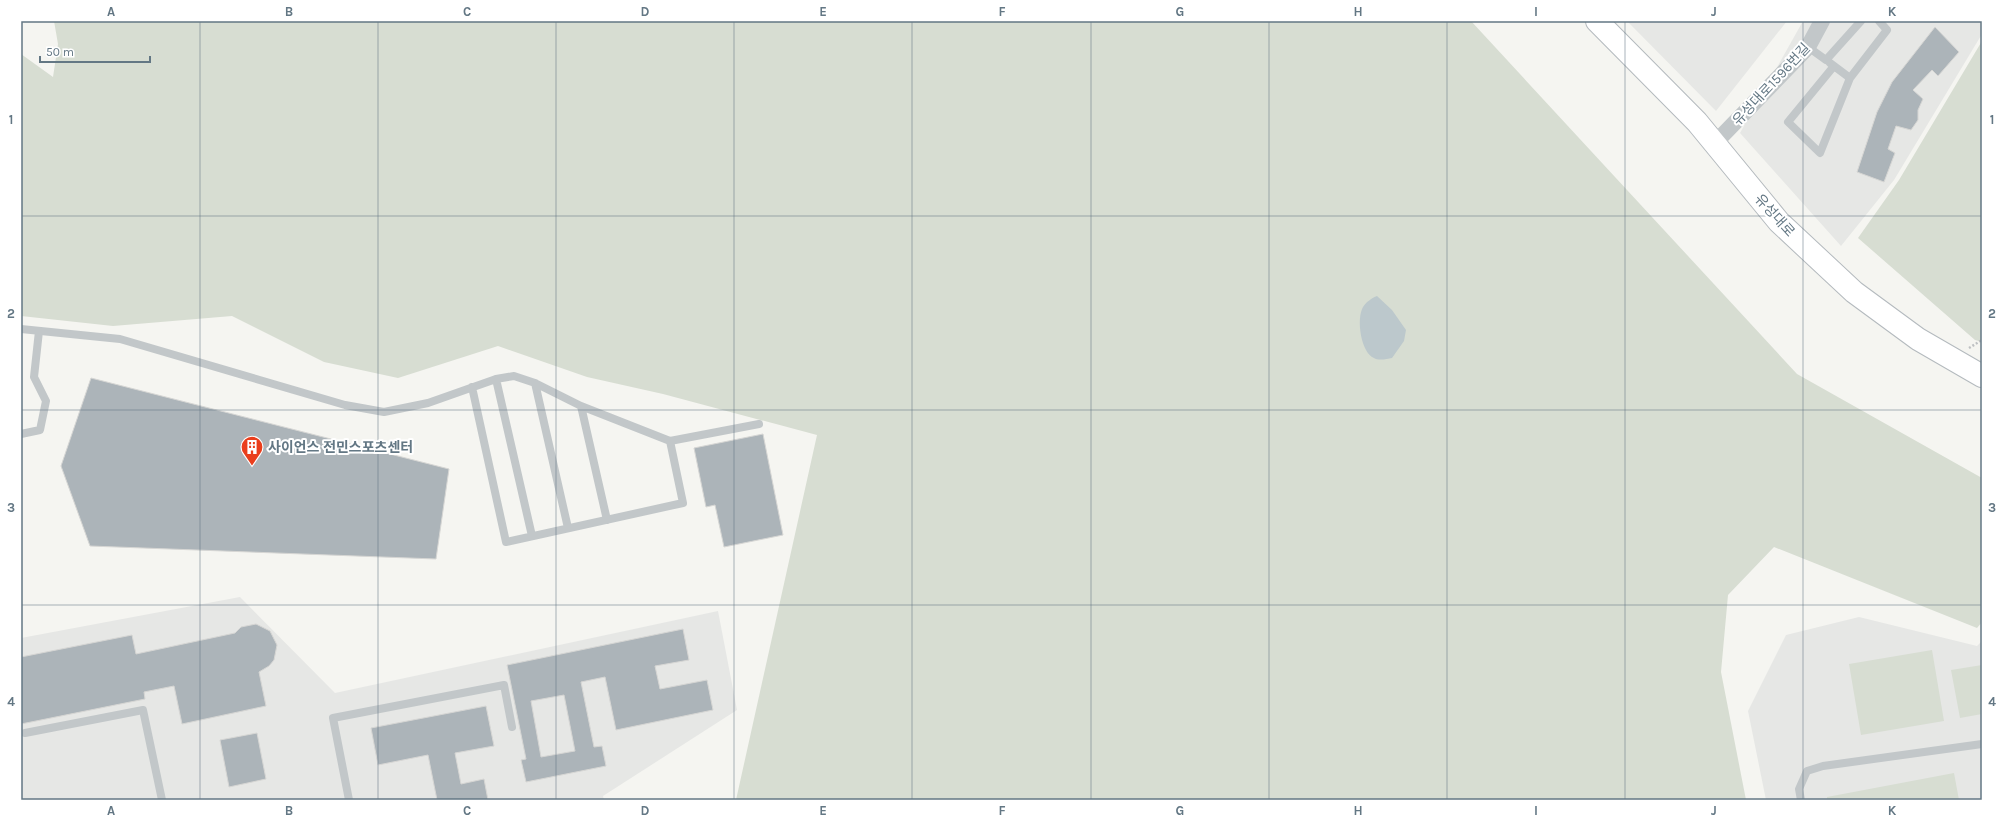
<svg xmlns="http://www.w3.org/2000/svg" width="2003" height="821" font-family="Karla,'Noto Sans KR',sans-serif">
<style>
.built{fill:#e6e7e5}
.green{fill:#d7ddd2}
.water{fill:#bcc8cc}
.building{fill:#acb4b9;stroke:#d6d6d4;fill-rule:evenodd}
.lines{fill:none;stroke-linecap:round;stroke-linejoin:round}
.secondary-casing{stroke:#b4babe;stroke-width:24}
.path{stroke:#bec0c2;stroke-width:2.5;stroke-dasharray:2 2;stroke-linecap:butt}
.service{stroke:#c2c7c9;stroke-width:8}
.minor{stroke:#c2c7c9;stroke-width:16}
.secondary{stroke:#fff;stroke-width:22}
.grid{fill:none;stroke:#637784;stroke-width:1;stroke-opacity:0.55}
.labels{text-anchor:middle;stroke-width:4;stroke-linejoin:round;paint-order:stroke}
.street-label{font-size:14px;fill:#637784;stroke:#fff}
.poi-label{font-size:14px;font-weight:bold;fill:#637784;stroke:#fff;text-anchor:start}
.neatline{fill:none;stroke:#637784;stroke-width:1.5}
.grid-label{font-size:13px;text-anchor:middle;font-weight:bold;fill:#637784}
</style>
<rect width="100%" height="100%" fill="#f5f5f1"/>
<path class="built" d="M 1627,21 L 1787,21 L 1716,111 Z
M 1803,21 L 1982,21 L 1982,34 L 1894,180 L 1841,246 L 1740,133 Z
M 240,597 L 335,693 L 718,611 L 737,710 L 603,796 L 604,800 L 21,800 L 21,638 Z
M 1859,617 L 1977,646 L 1982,641 L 1982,800 L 1766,800 L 1748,711 L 1786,635 Z"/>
<path class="green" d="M 54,21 L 1471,21 L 1797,374 L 1982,478 L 1982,622 L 1977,628 L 1774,547 L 1728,595 L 1721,672 L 1746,800 L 736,800 L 817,435 L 663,394 L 587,377 L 498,346 L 398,378 L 324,362 L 232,316 L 113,326 L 21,316 L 21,54 L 53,77 L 58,44 Z
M 1982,41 L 1982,342 L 1975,340 L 1858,238 L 1899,180 Z
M 1932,650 L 1944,721 L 1861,735 L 1849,664 Z
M 1982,665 L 1982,714 L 1960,718 L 1951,670 Z
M 1954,773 L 1959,800 L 1827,800 L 1827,797 Z"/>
<path class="water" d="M 1377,296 L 1392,310 L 1406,330 L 1404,341 L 1392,358 C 1387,359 1378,361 1374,358 C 1361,353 1356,319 1363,307 C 1366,302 1372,298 1377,296 Z"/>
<path class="building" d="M 1935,27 L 1959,52 L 1938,76 L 1932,70 L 1913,90 L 1923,99 L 1918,110 L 1918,120 L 1911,130 L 1896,126 L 1888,149 L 1895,153 L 1884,182 L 1857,172 L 1877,112 L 1892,82 Z
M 91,378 L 449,469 L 436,559 L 90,546 L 61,466 Z
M 763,434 L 783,535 L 724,547 L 715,505 L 706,507 L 694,448 Z
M 256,624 L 270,631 L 277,645 L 274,660 L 269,666 L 259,672 L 266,706 L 182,724 L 174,686 L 144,692 L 145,699 L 21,724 L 21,657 L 132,635 L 136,654 L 235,633 L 241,627 Z
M 683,629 L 689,660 L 655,666 L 660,689 L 707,680 L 713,710 L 616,730 L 605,677 L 581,682 L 594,747 L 602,746 L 606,766 L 526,782 L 521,760 L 526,759 L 507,665 ZM 564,695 L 575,751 L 541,757 L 531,701 Z
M 486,706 L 494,746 L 455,753 L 461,784 L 484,779 L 488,800 L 437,800 L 428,755 L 378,765 L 371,728 Z
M 257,733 L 266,779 L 229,787 L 220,740 Z"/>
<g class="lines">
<g class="secondary-casing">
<path id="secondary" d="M 1597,21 L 1697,122 L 1779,222 L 1854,292 L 1918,339 L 1982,376"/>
</g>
<path class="path" d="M 1969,348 L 1982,340"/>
<path class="service" d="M 1808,47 L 1826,60 L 1861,21
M 1830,63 L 1850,78
M 1834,66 L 1788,122 L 1820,153 L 1850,78 L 1887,30 L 1879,21
M 21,329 L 120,339 L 345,405 L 384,412 L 428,403 L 496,379 L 514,376 L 535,383 L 581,406 L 670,441 L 759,424
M 496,379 L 532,536
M 535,383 L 568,528
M 472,387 L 506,542 L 683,503 L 670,441
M 581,406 L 607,520
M 21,434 L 40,430 L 46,401 L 34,377 L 39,331
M 25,733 L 143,710 L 162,800
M 349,800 L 333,718 L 504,685 L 512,727
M 1801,800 L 1799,789 L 1807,771 L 1823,766 L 1982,744"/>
<path class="minor" d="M 1715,143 L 1808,47 L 1822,21"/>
<use href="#secondary" class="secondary"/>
</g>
<path class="grid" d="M 200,21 L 200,800M 378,21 L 378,800M 556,21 L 556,800M 734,21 L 734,800M 912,21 L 912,800M 1091,21 L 1091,800M 1269,21 L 1269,800M 1447,21 L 1447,800M 1625,21 L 1625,800M 1803,21 L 1803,800M 21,216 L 1982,216M 21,410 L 1982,410M 21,605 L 1982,605"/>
<defs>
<g id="building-pin" transform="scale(1.15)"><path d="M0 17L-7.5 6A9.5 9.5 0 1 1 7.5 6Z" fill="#ea3e1c" stroke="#fff"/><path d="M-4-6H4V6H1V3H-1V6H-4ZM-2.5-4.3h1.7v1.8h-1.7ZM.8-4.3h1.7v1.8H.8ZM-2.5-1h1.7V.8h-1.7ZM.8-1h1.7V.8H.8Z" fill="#fff"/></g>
</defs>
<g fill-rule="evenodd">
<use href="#building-pin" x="252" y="447"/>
</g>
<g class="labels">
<g class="street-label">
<text transform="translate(1771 84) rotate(-47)" y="5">유성대로1596번길</text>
<text transform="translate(1775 215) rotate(48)" y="5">유성대로</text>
</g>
<g class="poi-label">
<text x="268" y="452">사이언스 전민스포츠센터</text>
</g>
</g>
<rect width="2003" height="821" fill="none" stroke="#ffffff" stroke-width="44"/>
<path d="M40 56v6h110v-6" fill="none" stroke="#637784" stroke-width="2"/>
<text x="46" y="56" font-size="12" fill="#637784" stroke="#ffffff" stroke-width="3" paint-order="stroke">50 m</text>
<rect x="22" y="22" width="1959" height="777" class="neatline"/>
<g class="grid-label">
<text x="111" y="16">A</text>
<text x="289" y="16">B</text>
<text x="467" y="16">C</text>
<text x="645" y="16">D</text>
<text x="823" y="16">E</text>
<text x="1002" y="16">F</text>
<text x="1180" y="16">G</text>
<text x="1358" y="16">H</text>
<text x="1536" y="16">I</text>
<text x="1714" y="16">J</text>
<text x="1892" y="16">K</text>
<text x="11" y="124">1</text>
<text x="1992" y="124">1</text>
<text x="11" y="318">2</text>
<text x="1992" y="318">2</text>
<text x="11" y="512">3</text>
<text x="1992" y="512">3</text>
<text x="11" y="706">4</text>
<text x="1992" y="706">4</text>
<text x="111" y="815">A</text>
<text x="289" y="815">B</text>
<text x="467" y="815">C</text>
<text x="645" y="815">D</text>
<text x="823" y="815">E</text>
<text x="1002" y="815">F</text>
<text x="1180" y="815">G</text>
<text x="1358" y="815">H</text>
<text x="1536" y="815">I</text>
<text x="1714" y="815">J</text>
<text x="1892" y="815">K</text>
</g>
</svg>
